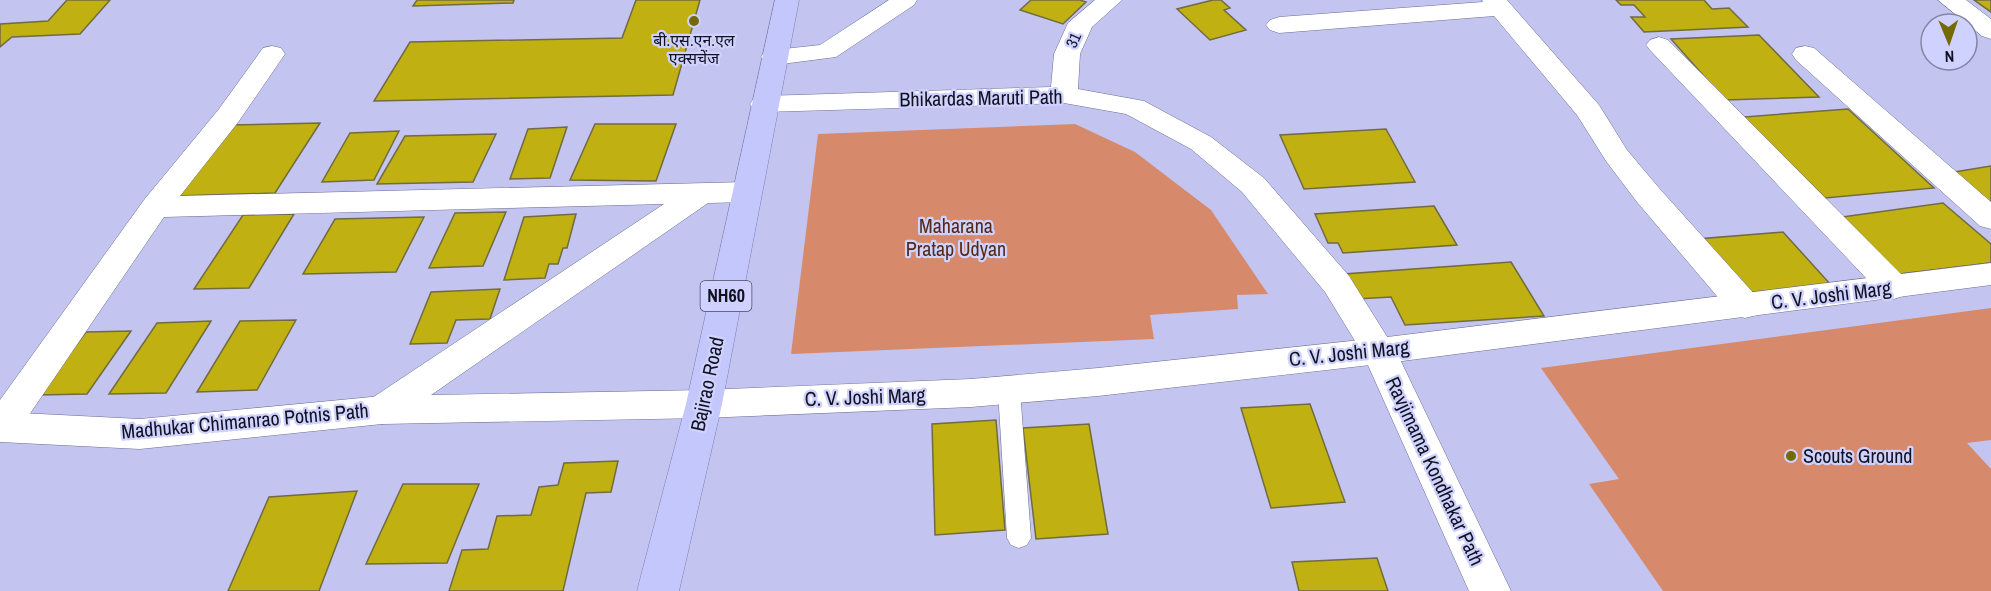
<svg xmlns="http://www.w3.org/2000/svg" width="1991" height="591" font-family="'Archivo Narrow','Noto Sans Devanagari',sans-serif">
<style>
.green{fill:#d7896b}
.building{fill:#c1b011;stroke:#706b41;stroke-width:1.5}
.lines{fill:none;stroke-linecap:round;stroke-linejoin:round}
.service-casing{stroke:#6c6d94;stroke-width:1}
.minor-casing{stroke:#6c6d94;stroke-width:1}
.tertiary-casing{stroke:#6c6d94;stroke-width:1}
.trunk-casing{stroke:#7c7eae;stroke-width:1}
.service{fill:#fff;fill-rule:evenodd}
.minor{fill:#fff;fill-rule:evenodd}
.tertiary{fill:#fff;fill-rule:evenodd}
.trunk{fill:#c4c7fc;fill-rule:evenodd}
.poi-dot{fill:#756901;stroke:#cfd2fe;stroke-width:2}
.labels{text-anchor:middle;stroke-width:4.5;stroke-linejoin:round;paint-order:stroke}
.far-poi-label{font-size:16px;fill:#111120;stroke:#cfd2fe}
.far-street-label{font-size:16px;fill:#111120;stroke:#cfd2fe}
.shield{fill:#cfd2fe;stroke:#4a4b63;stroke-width:1.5}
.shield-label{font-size:18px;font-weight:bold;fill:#111120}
.street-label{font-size:20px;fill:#111120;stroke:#cfd2fe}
.park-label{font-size:20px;fill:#562916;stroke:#cfd2fe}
.poi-label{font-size:20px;fill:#111120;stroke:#cfd2fe;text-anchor:start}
</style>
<rect width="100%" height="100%" fill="#c3c5f0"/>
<path class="green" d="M 1075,124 L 1135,152 L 1211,210 L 1268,294 L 1237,295 L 1238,309 L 1150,315 L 1154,339 L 791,354 L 818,134 Z
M 1991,308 L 1991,440 L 1967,443 L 1991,469 L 1991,591 L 1663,591 L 1589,484 L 1619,479 L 1541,368 Z"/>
<path class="building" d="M 67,0 L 110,0 L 80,34 L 12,37 L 0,47 L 0,24 L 48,21 Z
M 417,0 L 514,0 L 513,3 L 413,6 Z
M 636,0 L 700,0 L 673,95 L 374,101 L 410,42 L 622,38 Z
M 1031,0 L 1080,0 L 1086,2 L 1063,24 L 1020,10 Z
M 1213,0 L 1221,0 L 1230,8 L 1224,10 L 1246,30 L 1210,40 L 1177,9 Z
M 1616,0 L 1704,0 L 1712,9 L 1729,8 L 1748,27 L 1644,32 L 1631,17 L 1645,17 L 1634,5 L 1621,5 Z
M 1974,0 L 1991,0 L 1991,12 Z
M 1759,35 L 1819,97 L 1725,100 L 1671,39 Z
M 1848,109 L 1934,188 L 1825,198 L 1743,117 Z
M 320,123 L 275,193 L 177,196 L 229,125 Z
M 595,124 L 676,124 L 656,181 L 570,180 Z
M 567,127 L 550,178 L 510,179 L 528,129 Z
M 1386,129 L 1415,182 L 1304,189 L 1280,135 Z
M 399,131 L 374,180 L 322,182 L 350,133 Z
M 496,134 L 473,182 L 377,184 L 405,136 Z
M 1991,166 L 1991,212 L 1942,174 Z
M 1943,203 L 1991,244 L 1991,263 L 1900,274 L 1842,217 Z
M 1434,206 L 1457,245 L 1343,253 L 1338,243 L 1328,243 L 1315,214 Z
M 506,212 L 483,266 L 429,268 L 455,213 Z
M 294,214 L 249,288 L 194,289 L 243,215 Z
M 576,214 L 567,248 L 563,248 L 558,264 L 549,264 L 545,278 L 504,280 L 524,217 Z
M 424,217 L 396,272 L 303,274 L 335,219 Z
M 1783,232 L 1832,286 L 1741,293 L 1697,239 Z
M 1511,262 L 1544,316 L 1405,325 L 1391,297 L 1356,299 L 1344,274 Z
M 500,289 L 490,319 L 456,320 L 447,343 L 410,344 L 431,292 Z
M 296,320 L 257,390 L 197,392 L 240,321 Z
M 211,321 L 166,393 L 109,394 L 157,323 Z
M 131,331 L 87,394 L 39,395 L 86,332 Z
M 1310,404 L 1345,502 L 1271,508 L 1241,408 Z
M 996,420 L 1005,530 L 935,535 L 932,424 Z
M 1089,424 L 1108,534 L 1036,539 L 1023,428 Z
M 618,461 L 611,492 L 586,493 L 563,591 L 449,591 L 462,550 L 488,549 L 497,516 L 531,515 L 539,487 L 558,485 L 564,463 Z
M 403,484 L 479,484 L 447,563 L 366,564 Z
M 357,491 L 319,591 L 228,591 L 269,497 Z
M 1377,558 L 1388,591 L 1299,591 L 1292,562 Z"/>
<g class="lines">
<g class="service-casing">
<path id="service" d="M 1009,382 L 1016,384 L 1020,390 L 1031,538 L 1027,545 L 1019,548 L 1011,545 L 1007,538 L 998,390 L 1002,384 Z"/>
</g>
<g class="minor-casing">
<path id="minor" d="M 889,0 L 917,0 L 914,5 L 836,57 L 774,65 L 765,63 L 761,57 L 765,51 L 820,45 Z
M 1095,0 L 1122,0 L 1092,27 L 1080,54 L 1078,89 L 1144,101 L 1211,137 L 1264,178 L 1349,276 L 1396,351 L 1511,591 L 1469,591 L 1363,354 L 1325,292 L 1242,192 L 1191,149 L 1126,114 L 1064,103 L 764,112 L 754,110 L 750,104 L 754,98 L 764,96 L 1051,87 L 1054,54 L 1068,23 Z
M 1482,0 L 1507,0 L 1599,105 L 1627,150 L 1659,188 L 1757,297 L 1762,306 L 1757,315 L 1745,318 L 1733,315 L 1637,202 L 1606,161 L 1577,115 L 1494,16 L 1279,33 L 1270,30 L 1266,25 L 1270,20 L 1279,17 L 1483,2 Z
M 1659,37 L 1668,40 L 1906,279 L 1910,287 L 1906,295 L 1894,299 L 1882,295 L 1650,50 L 1646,45 L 1650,40 Z
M 272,46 L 281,48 L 285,54 L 239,121 L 180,196 L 747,182 L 758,185 L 762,192 L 758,199 L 747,202 L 708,203 L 395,420 L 382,424 L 369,420 L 364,410 L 369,400 L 664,204 L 164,217 L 14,437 L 0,441 L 0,400 L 144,200 L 219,109 L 263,48 Z
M 1805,46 L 1814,48 L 1991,202 L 1991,229 L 1980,226 L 1796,60 L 1792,54 L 1796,48 Z"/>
</g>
<g class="tertiary-casing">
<path id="tertiary" d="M 1938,0 L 1966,0 L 1991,19 L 1991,39 L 1982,36 Z
M 1991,263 L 1991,285 L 1379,364 L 1098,396 L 971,407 L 704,418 L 382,424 L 140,449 L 0,442 L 0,412 L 140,419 L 382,396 L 704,390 L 971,379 L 1098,368 L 1379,338 Z"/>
</g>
<g class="trunk-casing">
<path id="trunk" d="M 775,0 L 799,0 L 722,404 L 679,591 L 637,591 L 686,404 Z"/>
</g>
<use href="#service" class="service"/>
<use href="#minor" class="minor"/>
<use href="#tertiary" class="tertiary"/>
<use href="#trunk" class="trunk"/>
</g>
<g class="poi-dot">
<circle cx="694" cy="21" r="6"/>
<circle cx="1791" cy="456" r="6"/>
</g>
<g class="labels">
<g class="far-poi-label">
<text x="694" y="46">बी.एस.एन.एल<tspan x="694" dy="18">एक्सचेंज</tspan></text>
</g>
<g class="far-street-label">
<text transform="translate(1073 40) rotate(-66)" y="6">31</text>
</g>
<rect class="shield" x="700.5" y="281" width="51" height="30" rx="4.5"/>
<g class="shield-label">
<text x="726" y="302">NH60</text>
</g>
<g class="street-label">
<text transform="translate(981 98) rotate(-1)" y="7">Bhikardas Maruti Path</text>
<text transform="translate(1831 295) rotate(-7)" y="7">C. V. Joshi Marg</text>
<text transform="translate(1349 353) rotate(-6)" y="7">C. V. Joshi Marg</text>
<text transform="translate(707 384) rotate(-78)" y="7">Bajirao Road</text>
<text transform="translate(865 397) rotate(-2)" y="7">C. V. Joshi Marg</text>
<text transform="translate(245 421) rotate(-5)" y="7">Madhukar Chimanrao Potnis Path</text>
<text transform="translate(1435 471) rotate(65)" y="7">Ravjimama Kondhakar Path</text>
</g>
<g class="park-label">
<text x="956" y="233">Maharana<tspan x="956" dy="23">Pratap Udyan</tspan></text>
</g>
<g class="poi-label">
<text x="1803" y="463">Scouts Ground</text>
</g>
</g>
<g transform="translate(1949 42) rotate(178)"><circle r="28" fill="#cfd2fe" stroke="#8385a5" stroke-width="1.5"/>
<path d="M0-4.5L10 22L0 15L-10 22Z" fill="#756901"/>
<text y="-9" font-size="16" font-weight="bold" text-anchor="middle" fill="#111120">N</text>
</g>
</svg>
